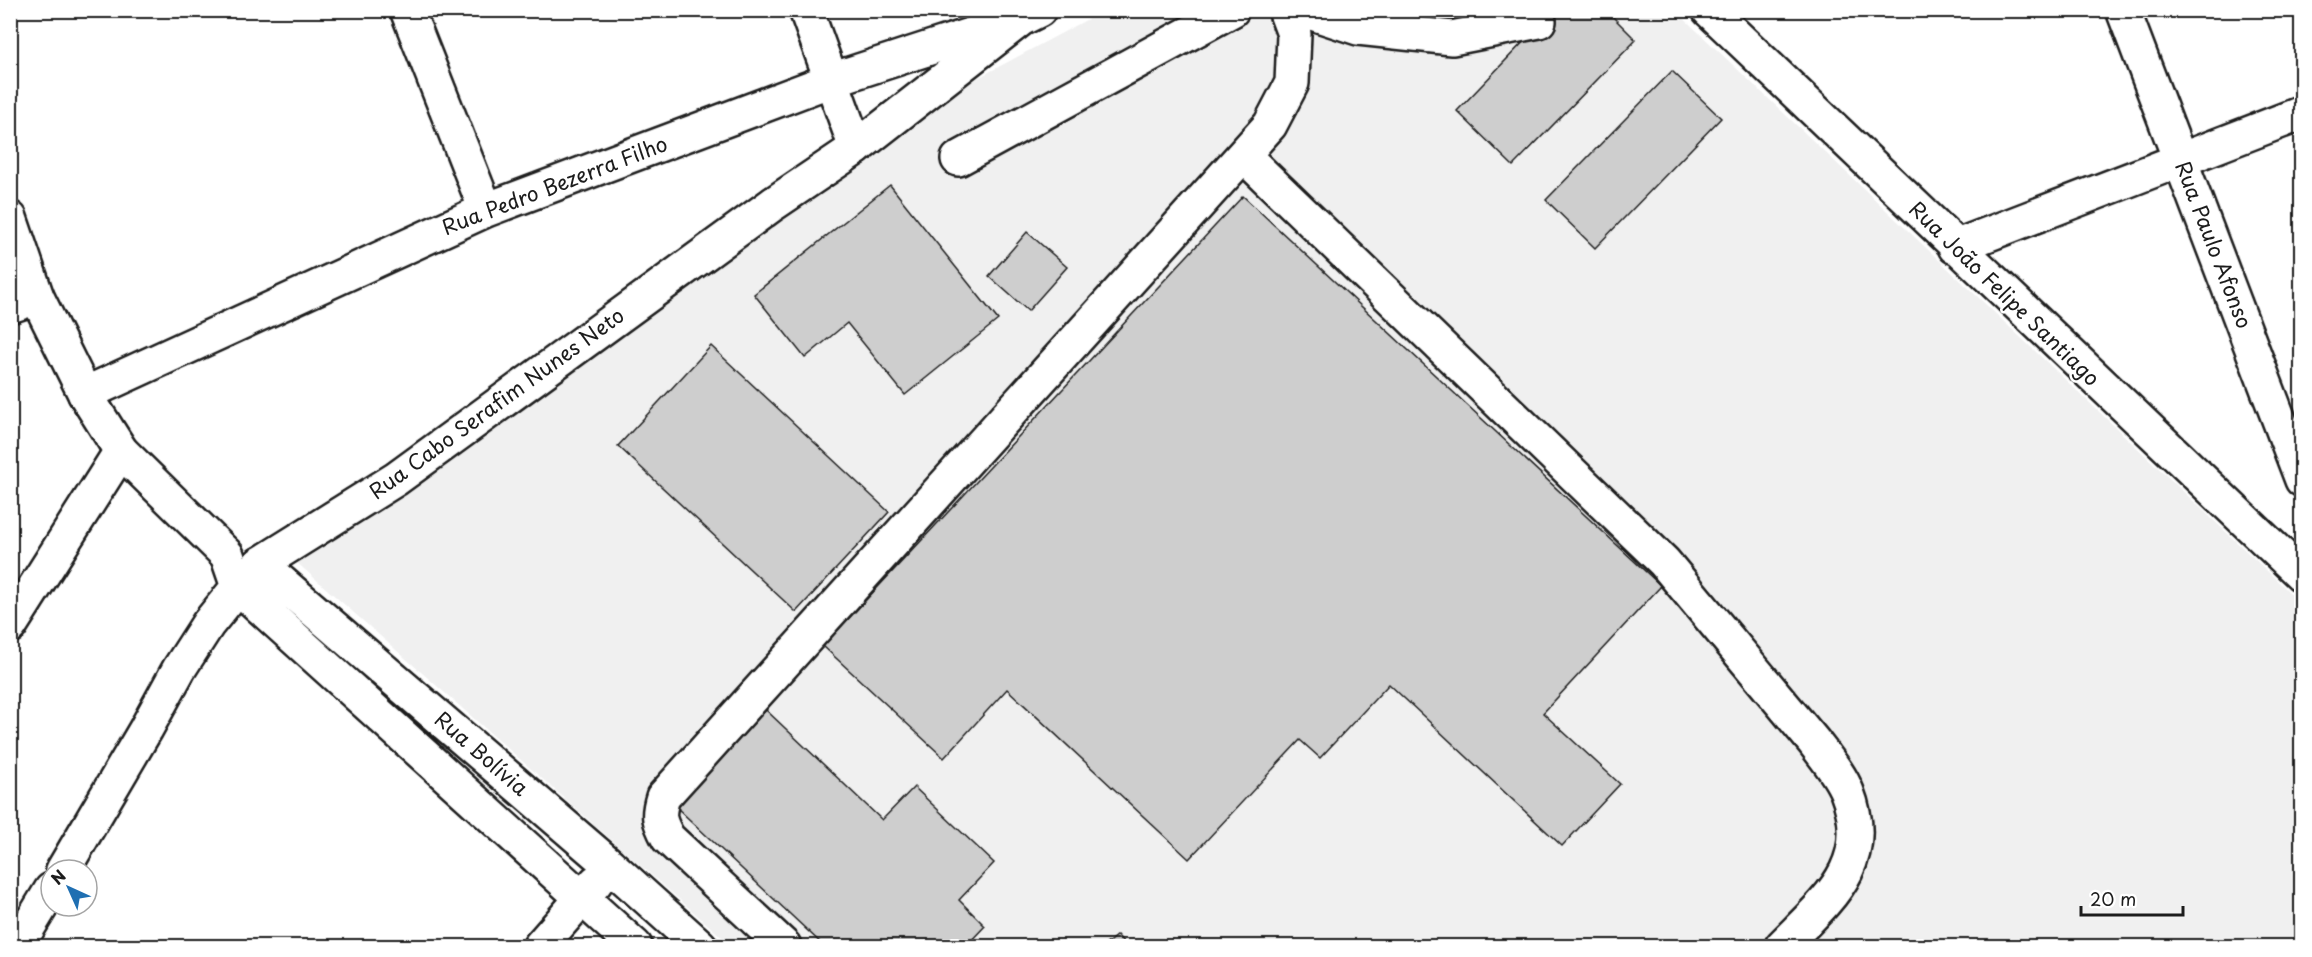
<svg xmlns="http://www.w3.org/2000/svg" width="2312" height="957" font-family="'Playpen Sans',sans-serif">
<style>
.built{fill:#f0f0f0}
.building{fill:#cecece;stroke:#1c1c1c;stroke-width:1.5}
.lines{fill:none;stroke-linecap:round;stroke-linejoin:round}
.minor-casing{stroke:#1c1c1c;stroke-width:38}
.major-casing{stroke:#1c1c1c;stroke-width:38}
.minor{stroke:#fff;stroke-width:33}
.major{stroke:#fff;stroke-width:33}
.labels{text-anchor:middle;stroke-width:5;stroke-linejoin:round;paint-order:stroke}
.street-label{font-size:21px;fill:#1c1c1c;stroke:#fff}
</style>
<rect width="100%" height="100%" fill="#fff"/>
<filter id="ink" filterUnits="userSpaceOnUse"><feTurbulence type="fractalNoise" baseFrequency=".0167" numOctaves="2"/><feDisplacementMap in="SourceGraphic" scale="12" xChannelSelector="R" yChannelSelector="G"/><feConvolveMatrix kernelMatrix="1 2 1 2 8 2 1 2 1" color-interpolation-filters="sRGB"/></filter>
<g filter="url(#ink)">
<path class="built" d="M 1103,11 L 1676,11 L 2301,603 L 2301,946 L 732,946 L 295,561 L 935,101 Z"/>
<path class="building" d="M 1554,10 L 1606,10 L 1636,40 L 1513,166 L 1457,111 Z
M 1672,71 L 1721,118 L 1595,248 L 1546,200 Z
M 890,185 L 998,320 L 905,395 L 847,323 L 805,358 L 754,294 Z
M 1243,196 L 1661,586 L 1543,713 L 1620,784 L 1562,846 L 1389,684 L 1320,758 L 1300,740 L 1189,859 L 1007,689 L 944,758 L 823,646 Z
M 1027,232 L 1067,267 L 1028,311 L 989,276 Z
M 711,346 L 889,512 L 796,612 L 618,446 Z
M 766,710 L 882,820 L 914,787 L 994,863 L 959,900 L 985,926 L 966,946 L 824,946 L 675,806 Z
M 1117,935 L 1127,946 L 1104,946 Z"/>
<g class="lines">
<g class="minor-casing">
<path id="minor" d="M 407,10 L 486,210
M 806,10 L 856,148
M 1303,10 L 1358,28 L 1452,38 L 1539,21
M 1709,10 L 2302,575
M 2123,10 L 2302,480
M 1243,155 L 1664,562 L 1814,742 C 1825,757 1840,774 1847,792 C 1875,864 1827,900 1782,946
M 958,159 L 1232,10
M 1955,247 L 2302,113
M 10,306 L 37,297
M 85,394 L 486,210 L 831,80 L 1019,19
M 260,564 L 610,865 L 700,946
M 238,587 L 635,946
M 10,626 L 121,451
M 540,946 L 596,882
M 784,946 L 668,838 C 659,821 657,816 663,797 L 1270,125 L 1292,83 L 1294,34 L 1285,10"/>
</g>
<g class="major-casing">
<path id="major" d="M 10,218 L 37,297 L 85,394 L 121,451 L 227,555 L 238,587
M 63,870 L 146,729 L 179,669 L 208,624 L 238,587 L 260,564 L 396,479 L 773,204 L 856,148 L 1021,19 L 1039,10
M 17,946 L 51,890"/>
</g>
<use href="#minor" class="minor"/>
<use href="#major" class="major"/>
</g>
</g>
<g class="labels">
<g class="street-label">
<text transform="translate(555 186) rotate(-21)" y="7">Rua Pedro Bezerra Filho</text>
<text transform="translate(2213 245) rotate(69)" y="7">Rua Paulo Afonso</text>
<text transform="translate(2004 294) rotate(44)" y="7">Rua João Felipe Santiago</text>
<text transform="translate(497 404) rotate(-36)" y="7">Rua Cabo Serafim Nunes Neto</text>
<text transform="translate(481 754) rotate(41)" y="7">Rua Bolívia</text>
</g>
</g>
<rect width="2312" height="957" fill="none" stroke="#fff" stroke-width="36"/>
<rect x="18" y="18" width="2276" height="921" fill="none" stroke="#1c1c1c" stroke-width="2" filter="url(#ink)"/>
<g transform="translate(69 888) rotate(315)"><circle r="28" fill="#ffffff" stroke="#a4a4a4" stroke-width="1.5"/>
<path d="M0-4.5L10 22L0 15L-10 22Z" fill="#1f6fb2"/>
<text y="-9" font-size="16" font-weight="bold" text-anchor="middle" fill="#1c1c1c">N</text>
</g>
<path d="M2081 906v9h102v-9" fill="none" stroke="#1c1c1c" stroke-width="3"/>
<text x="2090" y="906" font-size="18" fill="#1c1c1c" stroke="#ffffff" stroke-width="4.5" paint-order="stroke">20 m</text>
</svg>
